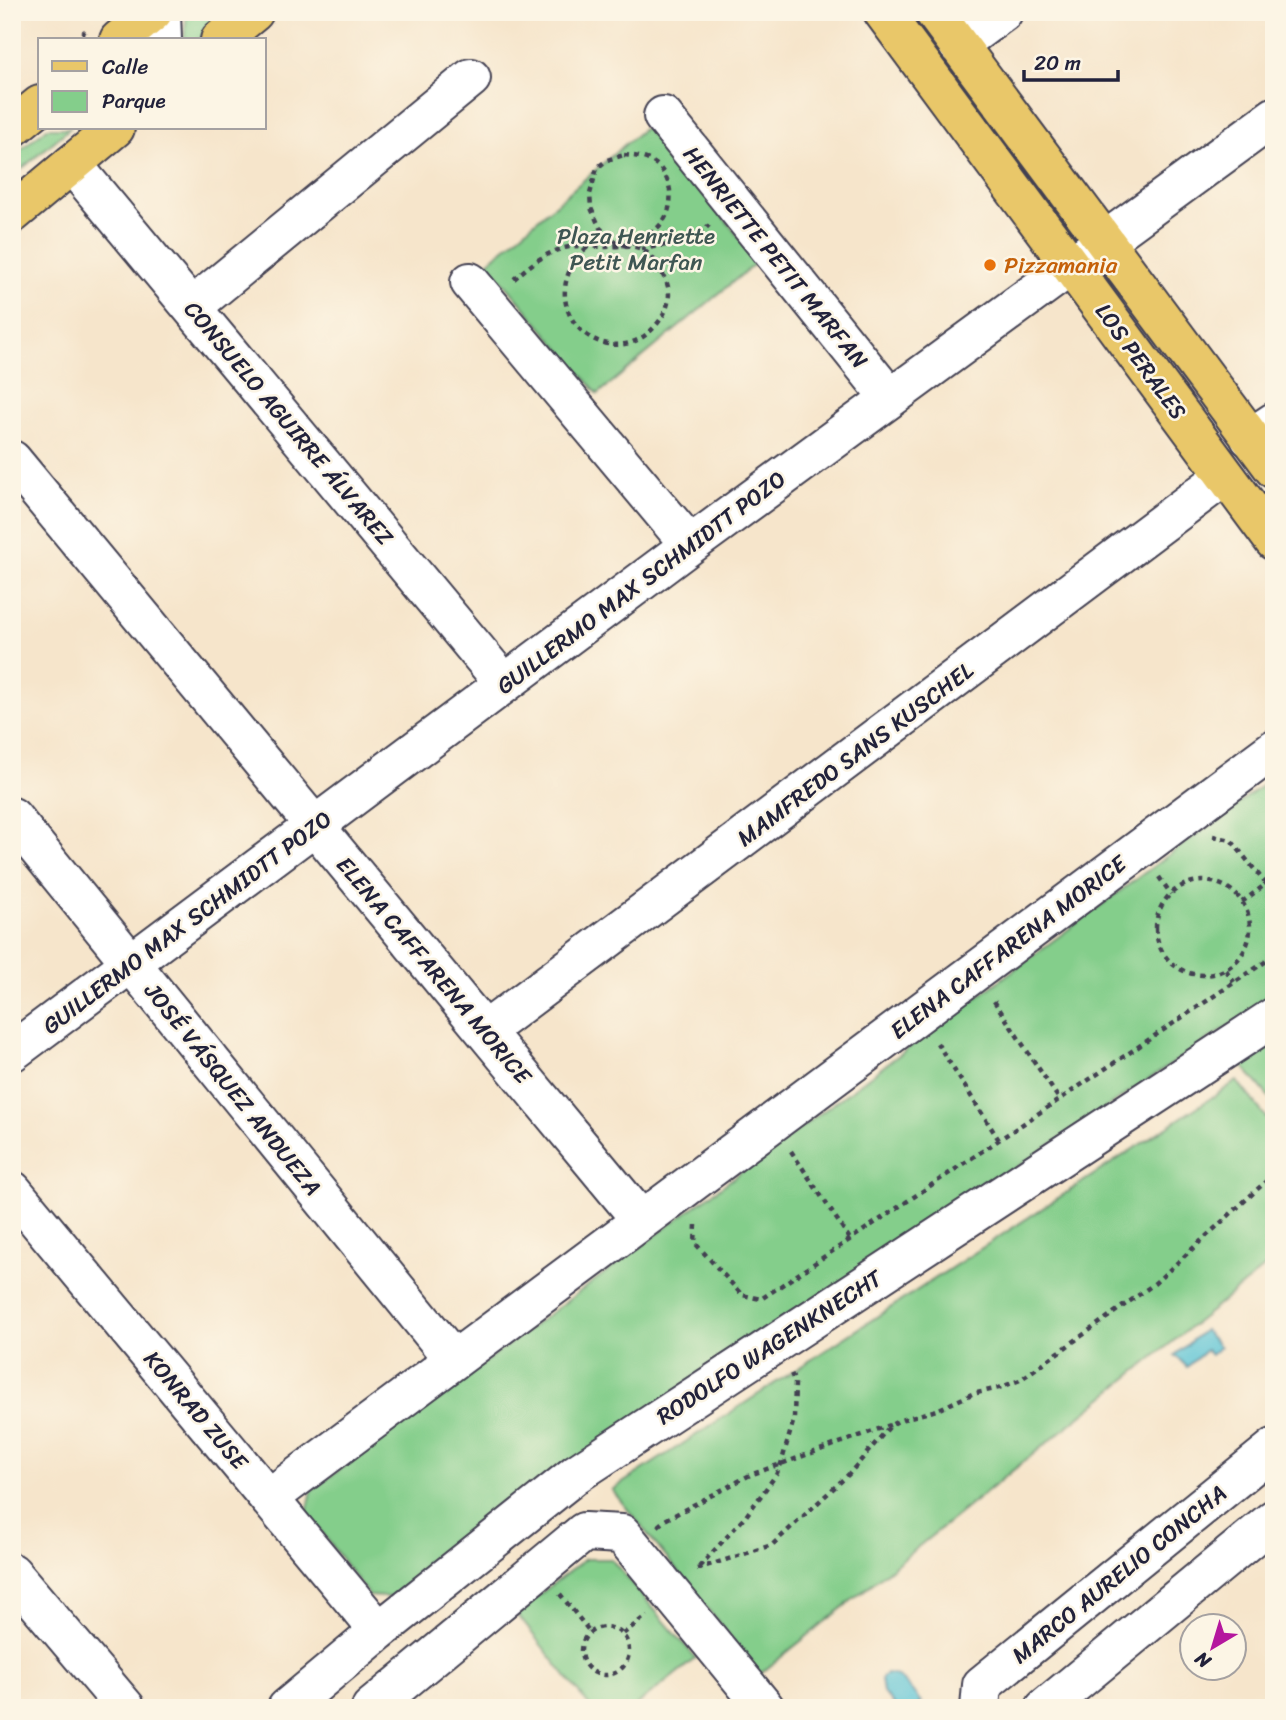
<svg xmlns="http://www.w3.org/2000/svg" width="1286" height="1720" font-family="Sriracha,sans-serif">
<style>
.green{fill:#84ce8b;stroke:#537863;stroke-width:2}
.water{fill:#5bc4d6;stroke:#3e7388;stroke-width:2}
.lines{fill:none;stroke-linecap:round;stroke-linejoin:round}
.minor-casing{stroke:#423f51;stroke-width:42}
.major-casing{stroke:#423f51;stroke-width:42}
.path{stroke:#423f51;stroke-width:4.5;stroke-dasharray:5 5;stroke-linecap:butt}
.minor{stroke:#fff;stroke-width:38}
.major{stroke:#e9c769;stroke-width:38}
.food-dot{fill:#e8710a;stroke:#fcf5e5;stroke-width:2.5}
.labels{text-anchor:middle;stroke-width:5;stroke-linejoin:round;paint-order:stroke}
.park-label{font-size:23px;fill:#3f5653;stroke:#fcf5e5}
.street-label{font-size:23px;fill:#22223b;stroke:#fcf5e5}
.food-label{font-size:23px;fill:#c56008;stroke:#fcf5e5;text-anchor:start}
</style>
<rect width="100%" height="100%" fill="#fcf5e5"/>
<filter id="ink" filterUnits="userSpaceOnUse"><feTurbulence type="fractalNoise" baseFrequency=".0143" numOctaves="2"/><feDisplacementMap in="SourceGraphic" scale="14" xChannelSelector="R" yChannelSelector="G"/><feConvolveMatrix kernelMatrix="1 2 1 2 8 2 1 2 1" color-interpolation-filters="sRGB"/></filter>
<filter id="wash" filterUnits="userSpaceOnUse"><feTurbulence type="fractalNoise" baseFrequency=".00686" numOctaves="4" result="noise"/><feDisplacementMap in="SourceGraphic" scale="28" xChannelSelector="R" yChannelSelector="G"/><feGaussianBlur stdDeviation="1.57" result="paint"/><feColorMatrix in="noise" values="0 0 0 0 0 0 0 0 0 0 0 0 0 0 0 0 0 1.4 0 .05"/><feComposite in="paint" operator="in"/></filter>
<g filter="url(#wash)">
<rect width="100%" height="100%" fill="#f6e5cb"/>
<path class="green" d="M 187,12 L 231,12 L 198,40 L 184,40 Z
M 649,124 L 758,261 L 598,394 L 487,263 Z
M 47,128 L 70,128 L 12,177 L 12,157 Z
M 1274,777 L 1274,996 L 564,1469 L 402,1598 L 369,1596 L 307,1512 L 312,1490 Z
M 1274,1042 L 1274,1103 L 1241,1064 Z
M 1237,1081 L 1274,1127 L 1274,1260 L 760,1674 L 612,1490 Z
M 585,1559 L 611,1559 L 696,1658 L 633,1708 L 591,1708 L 516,1613 Z"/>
<path class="water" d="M 1204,1330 L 1220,1347 L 1211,1355 L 1206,1350 L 1187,1367 L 1175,1355 Z
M 886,1674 C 902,1674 911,1690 921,1702 L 915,1708 L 896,1708 L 883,1693 L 881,1679 Z"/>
</g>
<g filter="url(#ink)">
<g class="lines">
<g class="minor-casing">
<path id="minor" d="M 161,12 L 162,40
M 958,45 L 1003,12
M 663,116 L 890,398
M 72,164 L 504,683
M 470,282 L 690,545
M 192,307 L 471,78
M 1250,438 L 1274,422
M 12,460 L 641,1220
M 12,817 L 454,1360
M 485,1031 L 1225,476
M 12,1052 L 690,545 L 1274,117
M 12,1190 L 379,1631
M 269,1498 L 1274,749
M 12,1573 L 126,1708
M 287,1708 L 379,1631 L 576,1474 L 1274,1017
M 371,1708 L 584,1532 L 622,1534 L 765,1708
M 980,1708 L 982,1685 L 1274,1448
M 1045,1708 L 1274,1519"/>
</g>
<g class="major-casing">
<path id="major" d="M 883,12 L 1274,541
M 934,12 L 1274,469
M 119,40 L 153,12
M 220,40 L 254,12
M 12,128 L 40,105
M 12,214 L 115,128"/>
</g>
<path class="path" d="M 74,40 L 85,31
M 624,155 C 637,156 651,158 660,168 C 675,186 674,214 656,229 C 647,238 633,242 621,246 L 600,228 L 591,208 L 590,194 L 597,168 L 607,160 Z
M 641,249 C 664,245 693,243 709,225
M 514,279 C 530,265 547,251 569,247 C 580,245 594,247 606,247 C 618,246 633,244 643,250 C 655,257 659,268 665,279 C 673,294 668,311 657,324 C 617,373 547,327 569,272 C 571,267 573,261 576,258 C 579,254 584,250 588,247
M 1213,836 L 1231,840 L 1274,894
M 1159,877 L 1171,894
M1156 928a47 47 0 1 1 94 0a47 47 0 1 1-94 0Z
M 1242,902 L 1266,884
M 1226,970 L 1234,982
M 994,1001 L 1059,1099
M 937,1043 L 999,1140
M 791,1151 L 850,1239
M 696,1225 L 695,1243 L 742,1295 L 761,1299 L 1274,956
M 658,1526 L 665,1520 L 750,1475 L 890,1425
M 699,1567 L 746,1516 L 776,1475 L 781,1464 L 794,1419 L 795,1383 L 791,1373
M 697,1569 L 772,1545 L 849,1474 L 891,1425 L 900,1420 L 937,1410 L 972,1394 L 999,1388 L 1020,1380 L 1154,1284 L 1274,1174
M 560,1594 L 590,1632
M581 1651a24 24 0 1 1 48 0a24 24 0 1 1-48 0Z
M 623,1634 L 647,1615"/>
<use href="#minor" class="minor"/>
<use href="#major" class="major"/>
</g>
</g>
<circle class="food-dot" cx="990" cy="265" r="7"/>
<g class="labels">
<g class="park-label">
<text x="636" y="244">Plaza Henriette<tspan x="636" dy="26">Petit Marfan</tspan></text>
</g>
<g class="street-label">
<text transform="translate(776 257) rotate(51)" y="8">HENRIETTE PETIT MARFAN</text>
<text transform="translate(1141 361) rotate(54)" y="8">LOS PERALES</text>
<text transform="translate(289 423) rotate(50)" y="8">CONSUELO AGUIRRE ÁLVAREZ</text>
<text transform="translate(641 582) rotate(-37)" y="8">GUILLERMO MAX SCHMIDTT POZO</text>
<text transform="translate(855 754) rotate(-37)" y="8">MAMFREDO SANS KUSCHEL</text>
<text transform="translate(187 922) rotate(-37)" y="8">GUILLERMO MAX SCHMIDTT POZO</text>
<text transform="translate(1008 947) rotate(-37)" y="8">ELENA CAFFARENA MORICE</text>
<text transform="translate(434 970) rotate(50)" y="8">ELENA CAFFARENA MORICE</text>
<text transform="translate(233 1089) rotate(51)" y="8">JOSÉ VÁSQUEZ ANDUEZA</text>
<text transform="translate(769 1347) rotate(-33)" y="8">RODOLFO WAGENKNECHT</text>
<text transform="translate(196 1410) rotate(50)" y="8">KONRAD ZUSE</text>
<text transform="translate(1119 1574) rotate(-39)" y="8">MARCO AURELIO CONCHA</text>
</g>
<g class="food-label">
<text x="1004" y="273">Pizzamania</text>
</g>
</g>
<rect width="1286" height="1720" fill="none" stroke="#fcf5e5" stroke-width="42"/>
<rect x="38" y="38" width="228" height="91" fill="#fcf5e5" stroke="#a5a1a1" stroke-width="2"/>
<rect x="52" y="61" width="35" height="10" fill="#e9c769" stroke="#a5a1a1" stroke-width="2"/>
<text x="102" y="74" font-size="21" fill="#22223b">Calle</text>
<rect x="52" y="91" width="35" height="21" fill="#84ce8b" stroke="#a5a1a1" stroke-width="2"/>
<text x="102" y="108" font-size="21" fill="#22223b">Parque</text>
<g transform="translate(1213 1647) rotate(218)"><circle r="33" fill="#fcf5e5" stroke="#a5a1a1" stroke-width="2"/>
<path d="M0-5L12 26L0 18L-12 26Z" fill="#b5179e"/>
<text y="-10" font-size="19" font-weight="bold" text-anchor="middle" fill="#22223b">N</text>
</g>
<path d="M1024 70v10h94v-10" fill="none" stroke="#22223b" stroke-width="3.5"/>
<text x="1034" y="70" font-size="21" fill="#22223b" stroke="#fcf5e5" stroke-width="5" paint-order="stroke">20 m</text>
</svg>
